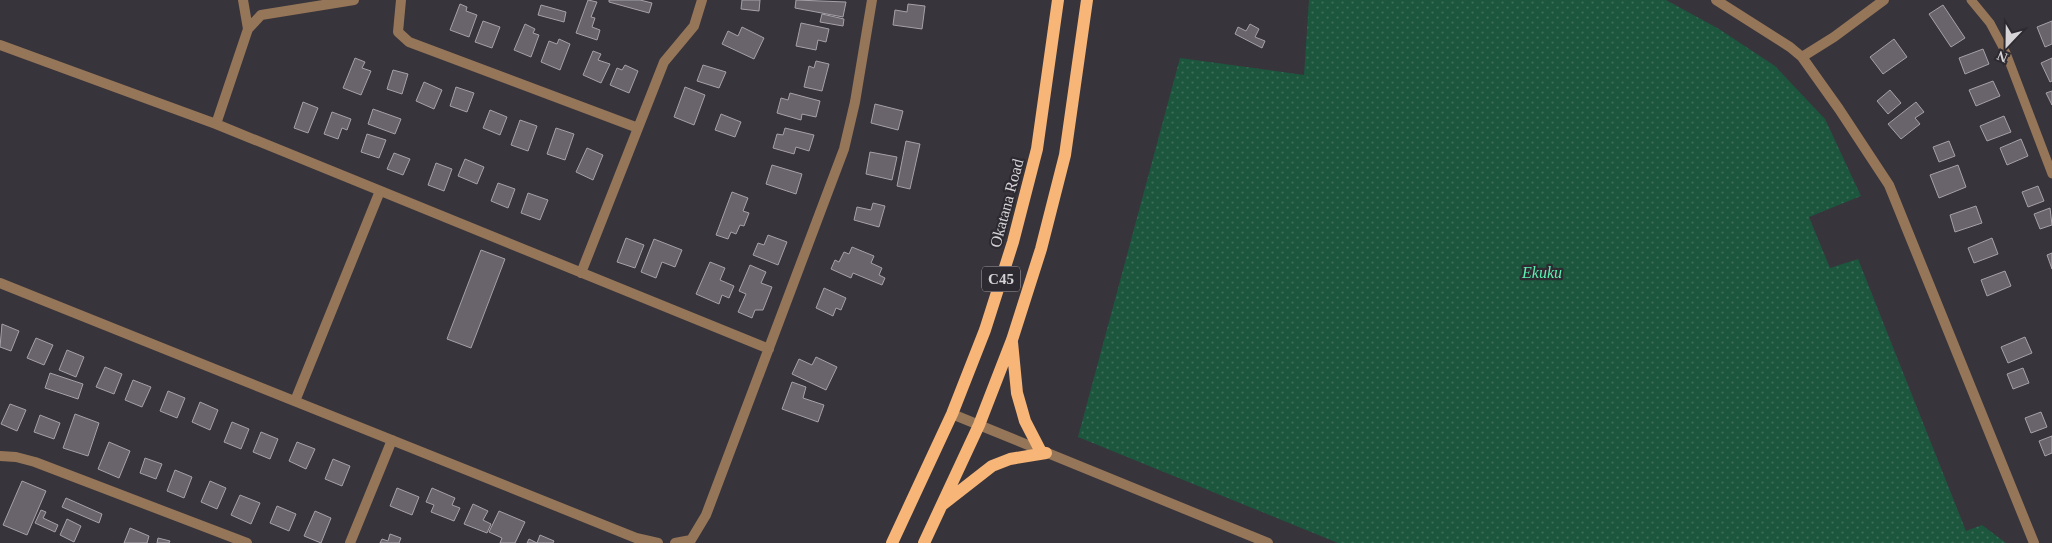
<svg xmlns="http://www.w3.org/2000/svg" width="2052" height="543" font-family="Georgia,serif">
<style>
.park{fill:url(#park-dots)}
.building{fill:#69646c;stroke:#a6a1a9}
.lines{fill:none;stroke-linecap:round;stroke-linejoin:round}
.service{stroke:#967659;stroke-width:9}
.minor{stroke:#967659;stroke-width:10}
.primary{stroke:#f7b577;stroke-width:12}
.labels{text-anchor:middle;stroke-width:4.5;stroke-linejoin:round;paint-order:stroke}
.shield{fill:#2e2a31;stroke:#a4a1a6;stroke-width:1}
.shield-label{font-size:15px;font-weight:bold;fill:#d7d4d8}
.street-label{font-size:16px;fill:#d7d4d8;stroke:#2e2a31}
.park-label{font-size:16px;font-style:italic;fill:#5af3b2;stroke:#2e2a31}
</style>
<defs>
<pattern id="park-dots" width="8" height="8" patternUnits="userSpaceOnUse" patternTransform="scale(1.25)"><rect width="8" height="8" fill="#1b563d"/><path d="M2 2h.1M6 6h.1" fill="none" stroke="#3b6d58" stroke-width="1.8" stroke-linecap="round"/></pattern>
</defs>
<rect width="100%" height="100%" fill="#38343b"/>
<path class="park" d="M 1309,0 L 1666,0 L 1719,29 L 1775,66 L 1825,119 L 1861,196 L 1809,217 L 1830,268 L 1858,259 L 1966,531 L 1982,525 L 2006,543 L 1338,543 L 1078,437 L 1180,58 L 1304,75 Z"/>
<path class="building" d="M 588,0 L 597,2 L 591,17 L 595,18 L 592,27 L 600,30 L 597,40 L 576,33 Z
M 609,0 L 640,0 L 652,3 L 649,13 L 609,2 Z
M 742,0 L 760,0 L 759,11 L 741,9 Z
M 796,0 L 846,2 L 843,17 L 795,8 Z
M 460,4 L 467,7 L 466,11 L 477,15 L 469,37 L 450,30 Z
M 908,4 L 925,6 L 922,29 L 893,25 L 895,10 L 907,12 Z
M 541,5 L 566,12 L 564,22 L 538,15 Z
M 1943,5 L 1965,38 L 1951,47 L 1929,14 Z
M 822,14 L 844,19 L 843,26 L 820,22 Z
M 483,21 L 500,27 L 492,48 L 475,42 Z
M 2052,21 L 2052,44 L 2045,47 L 2037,27 Z
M 801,23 L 829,29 L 826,42 L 818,40 L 816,50 L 796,46 Z
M 525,24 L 535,29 L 533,33 L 539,35 L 531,57 L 514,50 Z
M 1250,24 L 1259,29 L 1255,37 L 1265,41 L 1262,48 L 1235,34 L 1238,27 L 1246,31 Z
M 742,27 L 764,38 L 754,59 L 722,44 L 728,31 L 738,36 Z
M 559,39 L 570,44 L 560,70 L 541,62 L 549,41 L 557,44 Z
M 1894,39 L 1907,57 L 1883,74 L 1870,57 Z
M 1983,49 L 1989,64 L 1965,74 L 1959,58 Z
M 593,51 L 601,54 L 598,60 L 610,64 L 601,83 L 583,75 Z
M 355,58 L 365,62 L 362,68 L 371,71 L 361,95 L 343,88 Z
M 2052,58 L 2052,81 L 2050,82 L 2041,63 Z
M 816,61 L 829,64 L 822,91 L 804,87 L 809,66 L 814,68 Z
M 625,65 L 638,71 L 629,93 L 610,85 L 617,68 L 622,70 Z
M 703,65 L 726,72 L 719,88 L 697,81 Z
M 393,70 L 408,74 L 402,94 L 387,89 Z
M 1993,81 L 2000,96 L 1976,106 L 1969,90 Z
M 424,82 L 442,90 L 434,109 L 416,101 Z
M 456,87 L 474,93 L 467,112 L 450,106 Z
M 685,87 L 705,95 L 694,125 L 674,117 Z
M 1890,90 L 1901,103 L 1888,114 L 1877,101 Z
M 2052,91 L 2052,105 L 2046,93 Z
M 790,93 L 820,101 L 816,117 L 802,114 L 801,120 L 777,113 L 781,98 L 788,100 Z
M 303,102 L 318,108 L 308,133 L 294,128 Z
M 1916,102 L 1924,112 L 1915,118 L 1920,124 L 1901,139 L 1888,124 Z
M 875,104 L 903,111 L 898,130 L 871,123 Z
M 373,109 L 401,119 L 395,134 L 368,124 Z
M 490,110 L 507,117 L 500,135 L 483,128 Z
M 332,112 L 351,119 L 347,130 L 342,128 L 338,139 L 324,134 Z
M 721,114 L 741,122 L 735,137 L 715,130 Z
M 2004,116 L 2011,132 L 1987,141 L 1980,126 Z
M 520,120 L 537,126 L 528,151 L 511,145 Z
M 556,128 L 574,134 L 565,160 L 547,154 Z
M 785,128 L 814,135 L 809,151 L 796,147 L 794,154 L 773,148 L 777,134 L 783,135 Z
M 367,134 L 386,140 L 379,158 L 361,152 Z
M 2021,139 L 2028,156 L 2007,165 L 2000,148 Z
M 906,141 L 920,144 L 910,189 L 897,186 Z
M 1949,141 L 1955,156 L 1939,162 L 1933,147 Z
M 587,148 L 603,155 L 593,180 L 576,172 Z
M 870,152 L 897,157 L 892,180 L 866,174 Z
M 394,153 L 410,159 L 403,175 L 387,169 Z
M 465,159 L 484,167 L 477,184 L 458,176 Z
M 436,163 L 452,169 L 444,191 L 428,185 Z
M 772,165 L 802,174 L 796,194 L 766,184 Z
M 1958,165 L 1966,187 L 1939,198 L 1930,175 Z
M 498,183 L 515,189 L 508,208 L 491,201 Z
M 2038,186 L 2044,201 L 2028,207 L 2022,192 Z
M 732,192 L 748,198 L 743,211 L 749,213 L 744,226 L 740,225 L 736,234 L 731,232 L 728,239 L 716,235 Z
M 528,193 L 548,200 L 540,220 L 521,213 Z
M 873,203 L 885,206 L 879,227 L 854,220 L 857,207 L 871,210 Z
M 1976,206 L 1982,223 L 1955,232 L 1950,215 Z
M 2050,208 L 2052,225 L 2040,229 L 2034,214 Z
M 768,235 L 787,242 L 778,265 L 753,255 L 758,243 L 764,245 Z
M 626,238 L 644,245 L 635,268 L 617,262 Z
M 1992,238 L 1998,254 L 1974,263 L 1968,248 Z
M 654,239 L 682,250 L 675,267 L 662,262 L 656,278 L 641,272 Z
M 852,247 L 874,256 L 871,263 L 882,268 L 879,275 L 885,278 L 882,285 L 853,273 L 851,278 L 831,269 L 835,260 L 839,262 L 844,252 L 849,254 Z
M 481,250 L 505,259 L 471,348 L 447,339 Z
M 2052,253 L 2052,269 L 2047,255 Z
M 710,262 L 725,268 L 720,280 L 734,286 L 729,298 L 722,295 L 719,304 L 696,294 Z
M 750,265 L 766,272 L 761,283 L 772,287 L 763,310 L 755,310 L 752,318 L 738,312 L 746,294 L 739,291 Z
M 2005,271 L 2011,286 L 1987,296 L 1981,280 Z
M 824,288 L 846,298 L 841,310 L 836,308 L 833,316 L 816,308 Z
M 2,324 L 19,331 L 11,351 L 0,347 Z
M 2025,337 L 2032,353 L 2008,363 L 2001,347 Z
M 36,338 L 53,345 L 44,365 L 27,358 Z
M 67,350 L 84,357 L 76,377 L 59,370 Z
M 816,357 L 837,367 L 826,390 L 792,374 L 799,359 L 812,365 Z
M 105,367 L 122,374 L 114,394 L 96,387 Z
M 2023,368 L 2029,383 L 2013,389 L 2007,374 Z
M 50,373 L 83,384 L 78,399 L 45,388 Z
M 133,380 L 151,387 L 142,407 L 125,400 Z
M 792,382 L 806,387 L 803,398 L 824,405 L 818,422 L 782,409 Z
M 168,391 L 185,398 L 177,418 L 160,411 Z
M 200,402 L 218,410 L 210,430 L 192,422 Z
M 10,404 L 26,410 L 17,431 L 1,424 Z
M 2041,412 L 2047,427 L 2031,433 L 2025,418 Z
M 75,414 L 99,423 L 88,456 L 63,448 Z
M 40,415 L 60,423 L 54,439 L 34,432 Z
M 232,422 L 249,429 L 241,449 L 224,442 Z
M 261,432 L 278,439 L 270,459 L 253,452 Z
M 2052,436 L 2052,453 L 2045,456 L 2039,441 Z
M 109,442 L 130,451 L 119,478 L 98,469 Z
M 297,442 L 315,449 L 306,469 L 289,461 Z
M 145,458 L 162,464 L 156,479 L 140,473 Z
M 333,459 L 350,466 L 342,486 L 325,479 Z
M 175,470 L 192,477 L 184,498 L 167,491 Z
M 22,481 L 46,491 L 27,535 L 3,525 Z
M 210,481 L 226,488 L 217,509 L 201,502 Z
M 397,488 L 419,497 L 412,515 L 390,506 Z
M 432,488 L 455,498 L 452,505 L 460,508 L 454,521 L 431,512 L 434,505 L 426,502 Z
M 240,495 L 260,503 L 251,524 L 231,515 Z
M 66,498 L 102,514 L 99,523 L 62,507 Z
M 473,504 L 488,511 L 483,520 L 491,524 L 487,533 L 464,524 Z
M 277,506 L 296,514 L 289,531 L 270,523 Z
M 41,510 L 46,512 L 43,518 L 58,525 L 55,532 L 35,523 Z
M 315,511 L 331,518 L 321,543 L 304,536 Z
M 499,511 L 525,522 L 515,543 L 500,543 L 502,538 L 489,532 Z
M 67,519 L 81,526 L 74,542 L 60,535 Z
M 130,528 L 149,536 L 147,543 L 124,543 Z
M 390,534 L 401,538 L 399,543 L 380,543 L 382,539 L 388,541 Z
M 540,535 L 554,541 L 553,543 L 527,543 L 529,539 L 537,543 Z
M 158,538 L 170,541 L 169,543 L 157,543 Z"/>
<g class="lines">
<path class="service" d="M 1971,0 L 1990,23 L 2006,53 L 2052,174"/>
<path class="minor" d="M 243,0 L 248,29
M 401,0 L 398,32 L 409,42 L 638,128
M 1716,0 L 1790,47 L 1802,57 L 1839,109 L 1889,185 L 2034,543
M 0,45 L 216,124 L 769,349
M 1802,57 L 1834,37 L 1884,0
M 216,124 L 248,29 L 261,15 L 354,0
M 581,273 L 664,62 L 694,26 L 702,0
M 0,283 L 636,538 L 658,543
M 295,401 L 380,191
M 952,414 L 1268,543
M 0,456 L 16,457 L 35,462 L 247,543
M 350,543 L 392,440
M 675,543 L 691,540 L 706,515 L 844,149 L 855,102 L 872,0"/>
<path class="primary" d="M 1012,342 L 1017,393 L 1025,421 L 1040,450
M 942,505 L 992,466 L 1010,459 L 1046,453
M 892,543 L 952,414 L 985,330 L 1013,242 L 1037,149 L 1058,0
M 924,543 L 979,425 L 1012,340 L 1041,249 L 1065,155 L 1087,0"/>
</g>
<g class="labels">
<rect class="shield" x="982" y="266.5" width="38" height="25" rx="4"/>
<g class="shield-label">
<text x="1001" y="284">C45</text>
</g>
<g class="street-label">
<text transform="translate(1006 203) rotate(-75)" y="6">Okatana Road</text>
</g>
<g class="park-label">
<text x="1542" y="278">Ekuku</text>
</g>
</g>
<g transform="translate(2007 45) rotate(202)" stroke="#2e2a31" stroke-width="4" paint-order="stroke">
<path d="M0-4L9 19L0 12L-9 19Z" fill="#d7d4d8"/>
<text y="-8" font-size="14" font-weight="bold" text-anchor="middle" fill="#d7d4d8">N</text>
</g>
</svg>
